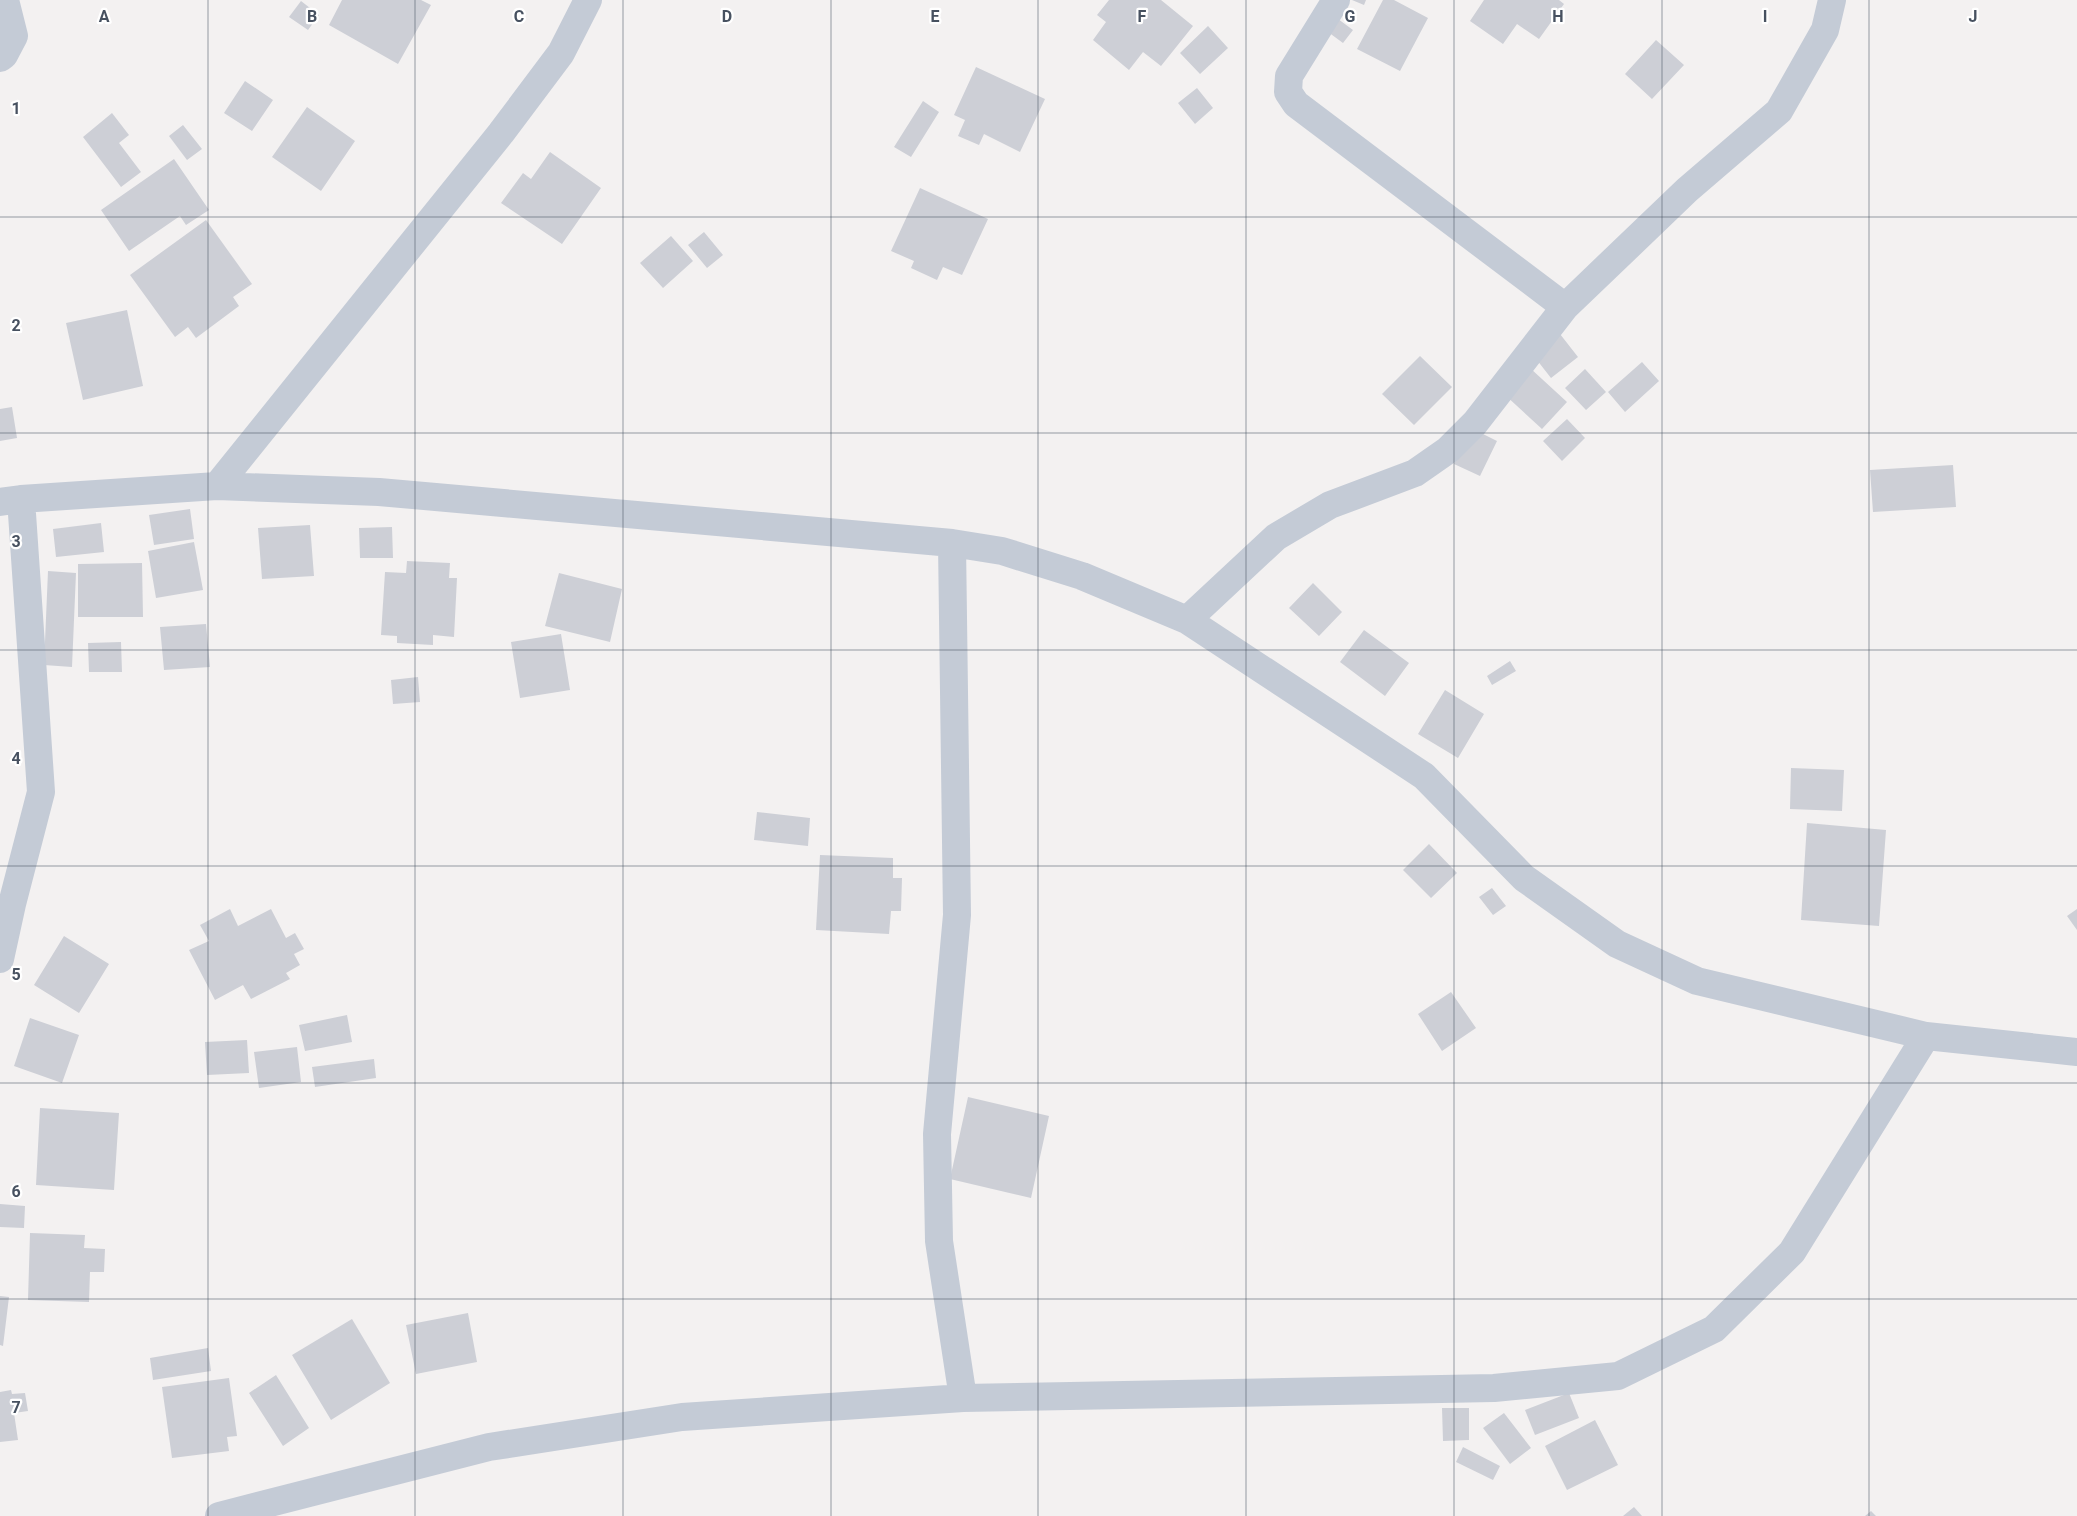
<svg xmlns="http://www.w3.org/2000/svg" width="2077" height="1516" font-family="Roboto,sans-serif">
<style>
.building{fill:#cdcfd6}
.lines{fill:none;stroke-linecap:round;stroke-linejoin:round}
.minor{stroke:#c4cbd6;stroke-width:28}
.grid{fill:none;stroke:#475160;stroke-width:1;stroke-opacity:0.55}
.grid-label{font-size:16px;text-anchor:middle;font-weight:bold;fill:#475160;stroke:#fff;stroke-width:4.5;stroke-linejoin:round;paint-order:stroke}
</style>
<rect width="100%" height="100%" fill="#f3f1f1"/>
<path class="building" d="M 342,0 L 421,0 L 431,5 L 398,64 L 329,25 Z
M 1109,0 L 1161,0 L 1193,26 L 1161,66 L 1143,52 L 1129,70 L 1093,40 L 1106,22 L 1097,15 Z
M 1352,0 L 1366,0 L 1364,5 Z
M 1383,0 L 1394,0 L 1428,18 L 1400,71 L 1357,49 Z
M 1484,0 L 1559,0 L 1564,4 L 1539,39 L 1517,24 L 1503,44 L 1470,21 Z
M 301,1 L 319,15 L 308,30 L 289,17 Z
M 1334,16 L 1353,30 L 1343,43 L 1324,29 Z
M 1208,26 L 1228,48 L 1200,74 L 1180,53 Z
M 1656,40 L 1684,65 L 1652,99 L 1625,74 Z
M 976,67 L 1045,99 L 1020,152 L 984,134 L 979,145 L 958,136 L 965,120 L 954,115 Z
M 245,81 L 273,100 L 252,131 L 224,113 Z
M 1197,88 L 1213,108 L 1195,124 L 1178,103 Z
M 923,101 L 939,112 L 911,157 L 894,147 Z
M 307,107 L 355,141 L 321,191 L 272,157 Z
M 112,113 L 129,135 L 119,143 L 141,172 L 121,187 L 83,137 Z
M 183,125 L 202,149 L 187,160 L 169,136 Z
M 550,152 L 601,188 L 562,244 L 501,203 L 523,173 L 531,179 Z
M 174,159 L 209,210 L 186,225 L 180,216 L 129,251 L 101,210 Z
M 920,188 L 988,219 L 962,275 L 943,267 L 937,280 L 911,268 L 914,261 L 891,251 Z
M 206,220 L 252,284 L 233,297 L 239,306 L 196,338 L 188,327 L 175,337 L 130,275 Z
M 704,232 L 723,255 L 707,268 L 688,245 Z
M 671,236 L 693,261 L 663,288 L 640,263 Z
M 127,310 L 143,386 L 83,400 L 66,323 Z
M 1560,334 L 1578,357 L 1551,378 L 1533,355 Z
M 1420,356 L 1452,387 L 1414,425 L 1382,394 Z
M 1642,362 L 1659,381 L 1625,412 L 1608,392 Z
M 1530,368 L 1567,402 L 1542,429 L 1504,394 Z
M 1585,369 L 1606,392 L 1586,410 L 1565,388 Z
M 12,407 L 17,438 L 0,441 L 0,409 Z
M 1567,419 L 1585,438 L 1562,461 L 1543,441 Z
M 1471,428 L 1497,441 L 1480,476 L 1454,464 Z
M 1953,465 L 1956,507 L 1873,512 L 1870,470 Z
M 190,509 L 194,539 L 154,545 L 149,515 Z
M 101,523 L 104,552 L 56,557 L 53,529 Z
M 310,525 L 314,576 L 262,579 L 258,528 Z
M 392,527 L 393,558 L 360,558 L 359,528 Z
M 194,542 L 203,590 L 156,598 L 148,551 Z
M 407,561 L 450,563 L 449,578 L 457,578 L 454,637 L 433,635 L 433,645 L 397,643 L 397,636 L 381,635 L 385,572 L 406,573 Z
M 142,563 L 143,617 L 78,617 L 78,564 Z
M 48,571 L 76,573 L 72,667 L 44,665 Z
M 559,573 L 622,589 L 610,642 L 545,626 Z
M 1313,583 L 1342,612 L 1319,636 L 1289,608 Z
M 206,624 L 210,667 L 164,670 L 160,627 Z
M 1364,630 L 1409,663 L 1385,696 L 1340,662 Z
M 561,634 L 570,690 L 520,698 L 511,642 Z
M 121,642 L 122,672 L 89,672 L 88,643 Z
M 1510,661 L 1516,671 L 1492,685 L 1487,676 Z
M 418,677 L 420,702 L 393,704 L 391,680 Z
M 1445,690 L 1484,714 L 1458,758 L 1418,734 Z
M 1791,768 L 1844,770 L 1842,811 L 1790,809 Z
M 757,812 L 810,818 L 808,846 L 754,840 Z
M 1807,823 L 1886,830 L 1879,926 L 1801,920 Z
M 1429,844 L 1457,873 L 1431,898 L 1403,870 Z
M 820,855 L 893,858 L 893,878 L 902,878 L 901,911 L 891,911 L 889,934 L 816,930 Z
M 1492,888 L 1506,906 L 1493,915 L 1479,897 Z
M 230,909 L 238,926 L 271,909 L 286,938 L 295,933 L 304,949 L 294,954 L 300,965 L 286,973 L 290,979 L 251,999 L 243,985 L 215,1000 L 189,950 L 209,941 L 200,925 Z
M 2077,909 L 2077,930 L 2067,916 Z
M 64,936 L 109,964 L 79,1013 L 34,985 Z
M 1451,992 L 1476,1028 L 1442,1051 L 1418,1014 Z
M 347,1015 L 352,1042 L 305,1051 L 299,1025 Z
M 30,1018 L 79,1035 L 62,1083 L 14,1066 Z
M 247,1040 L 249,1073 L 207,1075 L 205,1042 Z
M 297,1047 L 301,1082 L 259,1088 L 254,1052 Z
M 374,1059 L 376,1078 L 315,1087 L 312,1067 Z
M 968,1097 L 1049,1116 L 1031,1198 L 950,1179 Z
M 40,1108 L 119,1113 L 114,1190 L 36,1185 Z
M 0,1204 L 25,1206 L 24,1228 L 0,1227 Z
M 30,1233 L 85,1235 L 84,1248 L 105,1249 L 104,1272 L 90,1272 L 89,1302 L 28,1300 Z
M 0,1296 L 9,1297 L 3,1346 L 0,1345 Z
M 468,1313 L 477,1362 L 416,1374 L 406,1325 Z
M 352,1319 L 390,1383 L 331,1420 L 292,1355 Z
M 208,1348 L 211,1371 L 153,1380 L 150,1358 Z
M 276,1375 L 309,1428 L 283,1446 L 249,1393 Z
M 229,1378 L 237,1436 L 227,1437 L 229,1451 L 172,1458 L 162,1387 Z
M 11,1390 L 12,1394 L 25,1393 L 28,1411 L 14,1413 L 18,1440 L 0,1442 L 0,1392 Z
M 1569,1393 L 1579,1418 L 1535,1435 L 1525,1410 Z
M 1442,1408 L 1469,1408 L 1469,1440 L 1443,1441 Z
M 1504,1413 L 1531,1448 L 1510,1464 L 1483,1428 Z
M 1595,1420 L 1618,1465 L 1567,1490 L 1545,1446 Z
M 1463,1447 L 1500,1466 L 1493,1480 L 1456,1462 Z
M 1634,1507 L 1642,1516 L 1623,1516 Z
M 1871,1511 L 1876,1516 L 1865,1516 Z"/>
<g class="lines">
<path class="minor" d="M 1336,0 L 1289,76 L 1288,92 L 1296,104 L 1565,307
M 0,58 L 4,55 L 14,36 L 5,0
M 217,486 L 379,492 L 952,543 L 1002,551 L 1082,576 L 1187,620 L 1424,776 L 1524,878 L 1617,944 L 1697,981 L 1926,1036 L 2077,1052
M 0,502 L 21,499 L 217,486 L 501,133 L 561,53 L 588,0
M 952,543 L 957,915 L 937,1134 L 939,1241 L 963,1398
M 1187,620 L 1276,537 L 1330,505 L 1415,473 L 1448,450 L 1475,423 L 1565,307 L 1687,190 L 1779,111 L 1825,30 L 1832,0
M 0,959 L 12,904 L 41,792 L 21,499
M 219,1516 L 489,1447 L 682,1417 L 963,1398 L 1494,1388 L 1618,1376 L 1714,1329 L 1792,1252 L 1926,1036"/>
</g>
<path class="grid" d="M 208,0 L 208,1516M 415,0 L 415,1516M 623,0 L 623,1516M 831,0 L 831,1516M 1038,0 L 1038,1516M 1246,0 L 1246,1516M 1454,0 L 1454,1516M 1662,0 L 1662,1516M 1869,0 L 1869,1516M 0,217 L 2077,217M 0,433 L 2077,433M 0,650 L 2077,650M 0,866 L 2077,866M 0,1083 L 2077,1083M 0,1299 L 2077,1299"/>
<g class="grid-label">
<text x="104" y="22">A</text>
<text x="312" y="22">B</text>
<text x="519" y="22">C</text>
<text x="727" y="22">D</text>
<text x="935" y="22">E</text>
<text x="1142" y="22">F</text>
<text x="1350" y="22">G</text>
<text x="1558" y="22">H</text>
<text x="1765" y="22">I</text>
<text x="1973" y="22">J</text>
<text x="16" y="114">1</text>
<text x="16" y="331">2</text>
<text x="16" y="547">3</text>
<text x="16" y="764">4</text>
<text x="16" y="980">5</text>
<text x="16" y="1197">6</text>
<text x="16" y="1413">7</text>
</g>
</svg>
